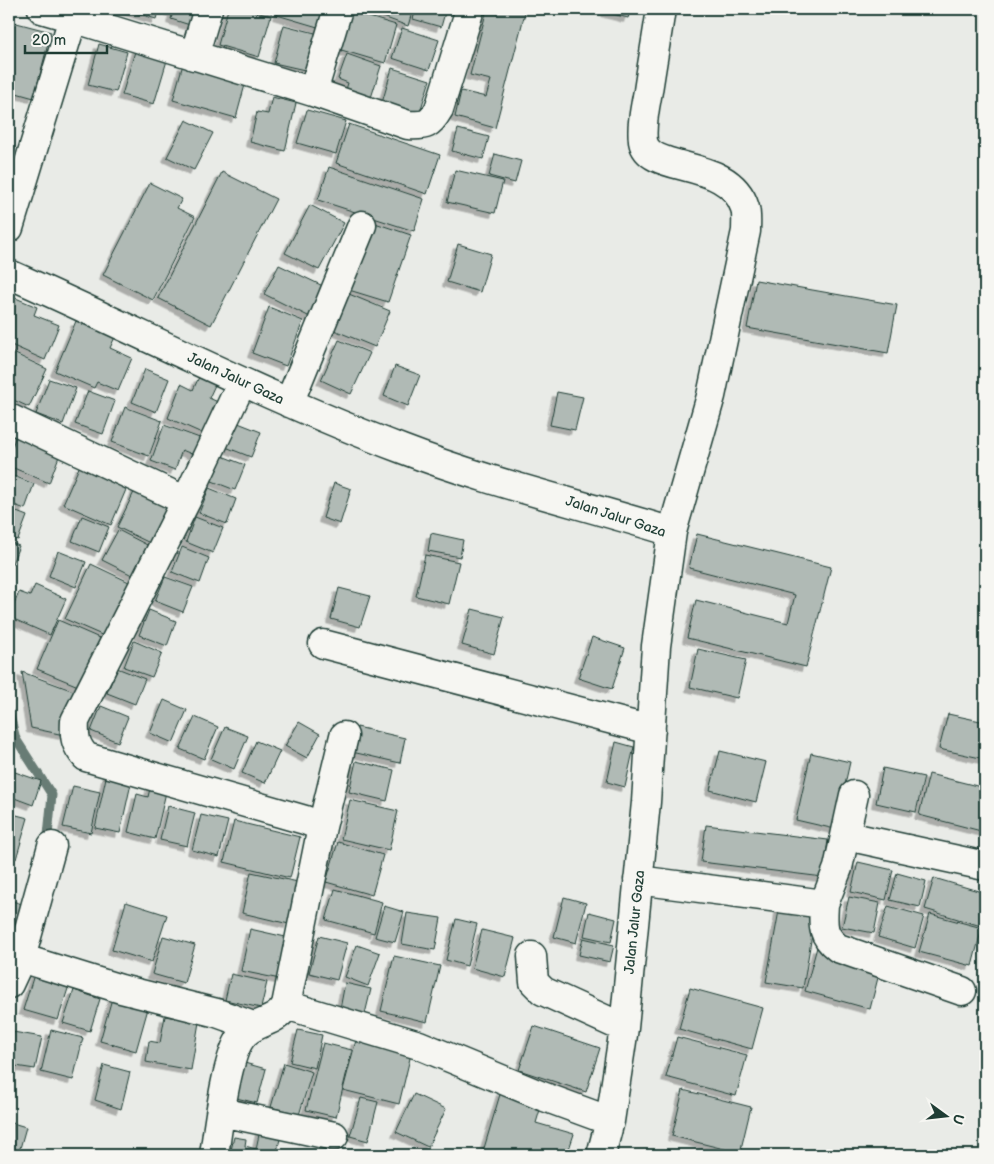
<svg xmlns="http://www.w3.org/2000/svg" width="994" height="1164" font-family="'Balsamiq Sans',sans-serif">
<style>
.lines{fill:none;stroke-linecap:round;stroke-linejoin:round}
.stream{stroke:#687c75;stroke-width:9}
.building{fill:#b0bab5;stroke:#1f3d34;filter:url(#shadow)}
.minor-casing{stroke:#1f3d34;stroke-width:31}
.minor{stroke:#f6f6f2;stroke-width:28}
.labels{text-anchor:middle;stroke-width:4;stroke-linejoin:round;paint-order:stroke}
.street-label{font-size:14px;fill:#1f3d34;stroke:#f6f6f2}
</style>
<defs>
<filter id="shadow"><feDropShadow dx="-4.5" dy="4.5" stdDeviation="0" flood-color="#0004"/></filter>
</defs>
<rect width="100%" height="100%" fill="#e9ebe7"/>
<filter id="ink" filterUnits="userSpaceOnUse"><feTurbulence type="fractalNoise" baseFrequency=".02" numOctaves="2"/><feDisplacementMap in="SourceGraphic" scale="10" xChannelSelector="R" yChannelSelector="G"/><feConvolveMatrix kernelMatrix="1 2 1 2 8 2 1 2 1" color-interpolation-filters="sRGB"/></filter>
<g filter="url(#ink)">
<g class="lines">
<path class="stream" d="M 9,712 L 16,739 L 52,795 L 47,845
M 9,946 L 16,929"/>
</g>
<path class="building" d="M 123,9 L 159,9 L 156,19 Z
M 162,9 L 198,9 L 193,26 L 171,19 L 173,12 Z
M 228,9 L 244,9 L 271,16 L 259,57 L 218,45 Z
M 256,9 L 273,9 L 272,13 Z
M 279,9 L 327,9 L 321,28 L 277,15 Z
M 361,9 L 413,9 L 408,26 Z
M 416,9 L 446,9 L 441,27 L 413,19 Z
M 487,9 L 526,9 L 495,128 L 455,117 L 461,91 L 486,97 L 491,80 L 470,75 Z
M 606,9 L 631,9 L 628,18 L 605,12 Z
M 349,11 L 396,25 L 385,63 L 338,49 Z
M 9,21 L 51,32 L 34,98 L 9,91 Z
M 284,25 L 319,34 L 309,71 L 274,63 Z
M 402,28 L 439,40 L 429,70 L 392,58 Z
M 99,44 L 127,52 L 116,92 L 88,85 Z
M 136,48 L 168,57 L 154,104 L 122,95 Z
M 347,54 L 381,66 L 370,101 L 345,93 L 348,83 L 338,79 Z
M 183,64 L 246,81 L 236,118 L 173,100 Z
M 392,68 L 430,80 L 419,115 L 382,103 Z
M 272,97 L 296,103 L 285,151 L 250,142 L 257,112 L 268,114 Z
M 307,110 L 346,121 L 336,154 L 297,143 Z
M 186,120 L 213,133 L 194,170 L 167,157 Z
M 349,124 L 440,155 L 427,194 L 336,163 Z
M 458,129 L 489,137 L 483,159 L 452,151 Z
M 495,154 L 521,161 L 515,183 L 489,176 Z
M 329,167 L 424,199 L 414,231 L 318,200 Z
M 455,170 L 503,181 L 495,213 L 447,202 Z
M 222,172 L 276,199 L 211,325 L 158,298 Z
M 150,183 L 182,199 L 177,208 L 195,217 L 153,300 L 103,275 Z
M 310,205 L 344,223 L 319,270 L 285,253 Z
M 372,222 L 411,235 L 388,302 L 349,290 Z
M 458,244 L 491,254 L 480,292 L 447,282 Z
M 279,265 L 325,287 L 310,317 L 264,294 Z
M 756,280 L 897,305 L 888,353 L 747,328 Z
M 344,292 L 390,311 L 375,347 L 329,328 Z
M 11,296 L 37,307 L 34,315 L 59,325 L 45,360 L 9,344 L 9,302 Z
M 269,307 L 303,321 L 286,366 L 252,353 Z
M 76,321 L 115,337 L 110,348 L 132,358 L 118,391 L 97,382 L 94,388 L 55,371 Z
M 339,340 L 370,353 L 351,394 L 321,380 Z
M 9,351 L 47,369 L 29,407 L 9,398 Z
M 395,366 L 420,375 L 408,406 L 384,396 Z
M 145,369 L 169,379 L 156,412 L 132,402 Z
M 199,377 L 215,385 L 209,398 L 218,402 L 204,434 L 168,418 L 181,384 L 193,390 Z
M 49,379 L 76,388 L 63,424 L 36,414 Z
M 88,391 L 115,401 L 103,434 L 75,424 Z
M 557,392 L 583,397 L 575,430 L 550,425 Z
M 125,407 L 162,421 L 149,456 L 112,442 Z
M 233,421 L 261,432 L 251,457 L 223,446 Z
M 164,425 L 205,440 L 199,457 L 182,450 L 175,470 L 151,461 Z
M 17,433 L 61,451 L 49,483 L 9,466 L 9,455 Z
M 217,454 L 245,465 L 235,490 L 207,479 Z
M 80,465 L 128,485 L 111,525 L 63,504 Z
M 9,474 L 34,484 L 25,509 L 9,503 Z
M 334,483 L 351,489 L 340,524 L 323,518 Z
M 137,486 L 172,503 L 152,544 L 117,527 Z
M 209,488 L 236,499 L 227,524 L 199,513 Z
M 9,509 L 27,516 L 18,540 L 9,537 Z
M 82,516 L 109,527 L 99,552 L 72,541 Z
M 195,517 L 223,528 L 213,553 L 186,542 Z
M 118,530 L 151,547 L 136,577 L 102,560 Z
M 431,533 L 463,540 L 460,557 L 428,551 Z
M 697,534 L 831,567 L 806,667 L 687,638 L 696,600 L 788,623 L 795,595 L 689,568 Z
M 9,542 L 19,546 L 9,571 Z
M 182,547 L 209,558 L 200,583 L 172,572 Z
M 58,551 L 86,562 L 76,587 L 49,576 Z
M 425,555 L 459,562 L 449,604 L 416,596 Z
M 91,564 L 129,582 L 104,636 L 65,619 Z
M 165,577 L 193,587 L 183,612 L 155,601 Z
M 35,585 L 66,599 L 50,635 L 9,617 L 19,592 L 30,596 Z
M 339,588 L 370,596 L 360,627 L 331,619 Z
M 472,609 L 504,617 L 494,654 L 462,645 Z
M 149,610 L 176,621 L 167,646 L 139,635 Z
M 58,620 L 104,640 L 83,688 L 37,669 Z
M 592,637 L 625,648 L 612,689 L 578,678 Z
M 134,641 L 162,653 L 152,677 L 124,667 Z
M 698,649 L 746,660 L 737,698 L 690,687 Z
M 117,668 L 145,679 L 135,704 L 107,693 Z
M 22,672 L 79,693 L 64,735 L 31,728 Z
M 164,700 L 187,710 L 173,743 L 150,733 Z
M 101,706 L 128,717 L 118,742 L 91,731 Z
M 948,714 L 985,722 L 985,759 L 939,749 Z
M 195,717 L 218,727 L 204,759 L 180,749 Z
M 299,722 L 320,734 L 307,758 L 285,746 Z
M 225,727 L 248,736 L 234,769 L 211,759 Z
M 357,727 L 405,738 L 400,763 L 352,752 Z
M 256,741 L 280,751 L 265,783 L 242,773 Z
M 616,742 L 634,747 L 625,787 L 607,782 Z
M 720,751 L 766,762 L 756,802 L 710,790 Z
M 811,753 L 850,762 L 835,829 L 796,820 Z
M 356,761 L 394,770 L 387,801 L 349,792 Z
M 883,768 L 924,777 L 916,812 L 876,803 Z
M 12,771 L 41,781 L 33,805 L 9,796 L 9,781 Z
M 107,773 L 132,779 L 120,833 L 95,828 Z
M 929,774 L 985,788 L 985,832 L 919,815 Z
M 151,784 L 167,788 L 155,839 L 128,832 L 137,794 L 148,797 Z
M 73,786 L 100,792 L 91,833 L 63,827 Z
M 350,800 L 398,811 L 389,850 L 341,839 Z
M 168,806 L 195,813 L 187,846 L 160,840 Z
M 9,813 L 28,818 L 16,859 L 9,857 Z
M 201,815 L 228,821 L 219,857 L 192,850 Z
M 234,821 L 300,837 L 290,878 L 224,862 Z
M 706,825 L 828,840 L 823,877 L 701,862 Z
M 338,842 L 383,855 L 372,895 L 326,882 Z
M 858,862 L 893,870 L 886,900 L 851,892 Z
M 251,872 L 298,882 L 289,924 L 242,913 Z
M 897,873 L 926,881 L 920,907 L 890,900 Z
M 934,878 L 985,893 L 985,911 L 981,926 L 925,909 Z
M 335,889 L 382,902 L 374,933 L 326,920 Z
M 564,897 L 586,903 L 576,943 L 554,937 Z
M 849,897 L 880,903 L 874,933 L 842,927 Z
M 9,900 L 22,904 L 11,937 L 9,936 Z
M 126,902 L 167,915 L 152,962 L 112,950 Z
M 780,905 L 816,911 L 803,988 L 766,982 Z
M 384,906 L 404,912 L 395,942 L 375,937 Z
M 888,906 L 924,916 L 915,948 L 878,937 Z
M 589,912 L 616,919 L 611,942 L 584,936 Z
M 407,913 L 441,918 L 435,950 L 402,944 Z
M 930,914 L 982,928 L 972,966 L 919,952 Z
M 456,919 L 477,924 L 467,966 L 446,960 Z
M 250,929 L 290,938 L 280,979 L 241,971 Z
M 482,930 L 515,938 L 505,977 L 472,968 Z
M 163,936 L 195,945 L 184,983 L 152,974 Z
M 319,936 L 347,943 L 337,980 L 309,973 Z
M 583,938 L 614,945 L 610,962 L 579,955 Z
M 357,945 L 380,953 L 368,986 L 345,977 Z
M 817,947 L 881,966 L 870,1009 L 805,991 Z
M 394,956 L 440,966 L 427,1022 L 381,1011 Z
M 37,965 L 72,976 L 58,1020 L 23,1010 Z
M 231,974 L 267,982 L 261,1008 L 225,1000 Z
M 345,983 L 371,989 L 365,1014 L 340,1009 Z
M 690,988 L 763,1008 L 752,1049 L 679,1029 Z
M 74,990 L 100,999 L 90,1031 L 63,1023 Z
M 113,995 L 149,1005 L 136,1051 L 100,1041 Z
M 165,1016 L 199,1022 L 191,1070 L 146,1062 L 149,1041 L 160,1043 Z
M 534,1026 L 600,1048 L 586,1092 L 519,1070 Z
M 51,1030 L 83,1038 L 73,1080 L 41,1072 Z
M 298,1030 L 322,1035 L 315,1068 L 290,1062 Z
M 13,1032 L 42,1037 L 35,1069 L 9,1065 Z
M 677,1037 L 747,1055 L 736,1096 L 666,1077 Z
M 356,1040 L 411,1054 L 399,1104 L 343,1090 Z
M 323,1043 L 352,1050 L 336,1117 L 306,1110 Z
M 241,1062 L 266,1069 L 257,1103 L 232,1097 Z
M 284,1063 L 312,1072 L 299,1115 L 271,1107 Z
M 104,1065 L 130,1072 L 121,1109 L 95,1100 Z
M 683,1090 L 751,1107 L 740,1153 L 672,1136 Z
M 501,1091 L 542,1103 L 536,1123 L 574,1134 L 567,1155 L 482,1155 Z
M 414,1094 L 446,1109 L 428,1147 L 396,1132 Z
M 361,1098 L 378,1102 L 368,1141 L 350,1136 Z
M 9,1122 L 26,1127 L 19,1152 L 9,1149 Z
M 260,1130 L 281,1135 L 276,1155 L 230,1155 L 234,1137 L 246,1139 L 245,1146 L 256,1149 Z"/>
<g class="lines">
<g class="minor-casing">
<path id="minor" d="M 42,9 L 73,18 L 77,9
M 661,9 C 657,36 652,64 648,91 C 645,107 641,125 643,141 C 649,175 729,156 745,208 C 747,215 746,224 746,231 L 711,396 L 672,532
M 194,56 L 208,9
M 313,92 L 338,9
M 9,228 L 73,18 L 313,92 L 408,125 C 426,126 430,125 439,109 L 470,9
M 9,274 C 140,332 267,398 402,449 C 490,483 582,504 672,532 L 656,646 L 646,802 L 624,1028 L 610,1121 L 601,1155
M 289,403 L 362,225
M 9,418 L 186,501
M 323,644 L 651,730
M 322,827 L 344,736
M 847,836 L 985,866
M 638,880 L 824,904 L 838,868 L 854,795
M 824,904 C 823,924 821,935 838,948 L 962,991
M 532,956 L 534,982 L 543,991 L 624,1028
M 21,958 L 121,989 L 217,1013 L 253,1026
M 9,984 L 21,958 L 52,846
M 286,1005 L 419,1045 L 542,1096 L 610,1121
M 221,1112 L 334,1136
M 214,1155 C 218,1128 226,1058 241,1038 C 253,1020 276,1025 286,1005 L 322,827 L 305,820 L 86,757 C 75,745 74,737 75,721 L 186,501 L 242,382"/>
</g>
<use href="#minor" class="minor"/>
</g>
</g>
<g class="labels">
<g class="street-label">
<text transform="translate(236 378) rotate(25)" y="5">Jalan Jalur Gaza</text>
<text transform="translate(616 516) rotate(18)" y="5">Jalan Jalur Gaza</text>
<text transform="translate(634 922) rotate(-84)" y="5">Jalan Jalur Gaza</text>
</g>
</g>
<rect width="994" height="1164" fill="none" stroke="#f6f6f2" stroke-width="30"/>
<rect x="15" y="15" width="964" height="1134" fill="none" stroke="#1f3d34" stroke-width="2" filter="url(#ink)"/>
<g transform="translate(946 1116) rotate(105)" stroke="#f6f6f2" stroke-width="4" paint-order="stroke">
<path d="M0-4L9 19L0 12L-9 19Z" fill="#1f3d34"/>
<text y="-8" font-size="14" font-weight="bold" text-anchor="middle" fill="#1f3d34">U</text>
</g>
<path d="M25 45v8h82v-8" fill="none" stroke="#1f3d34" stroke-width="2.5"/>
<text x="32" y="45" font-size="15" fill="#1f3d34" stroke="#f6f6f2" stroke-width="4" paint-order="stroke">20 m</text>
</svg>
